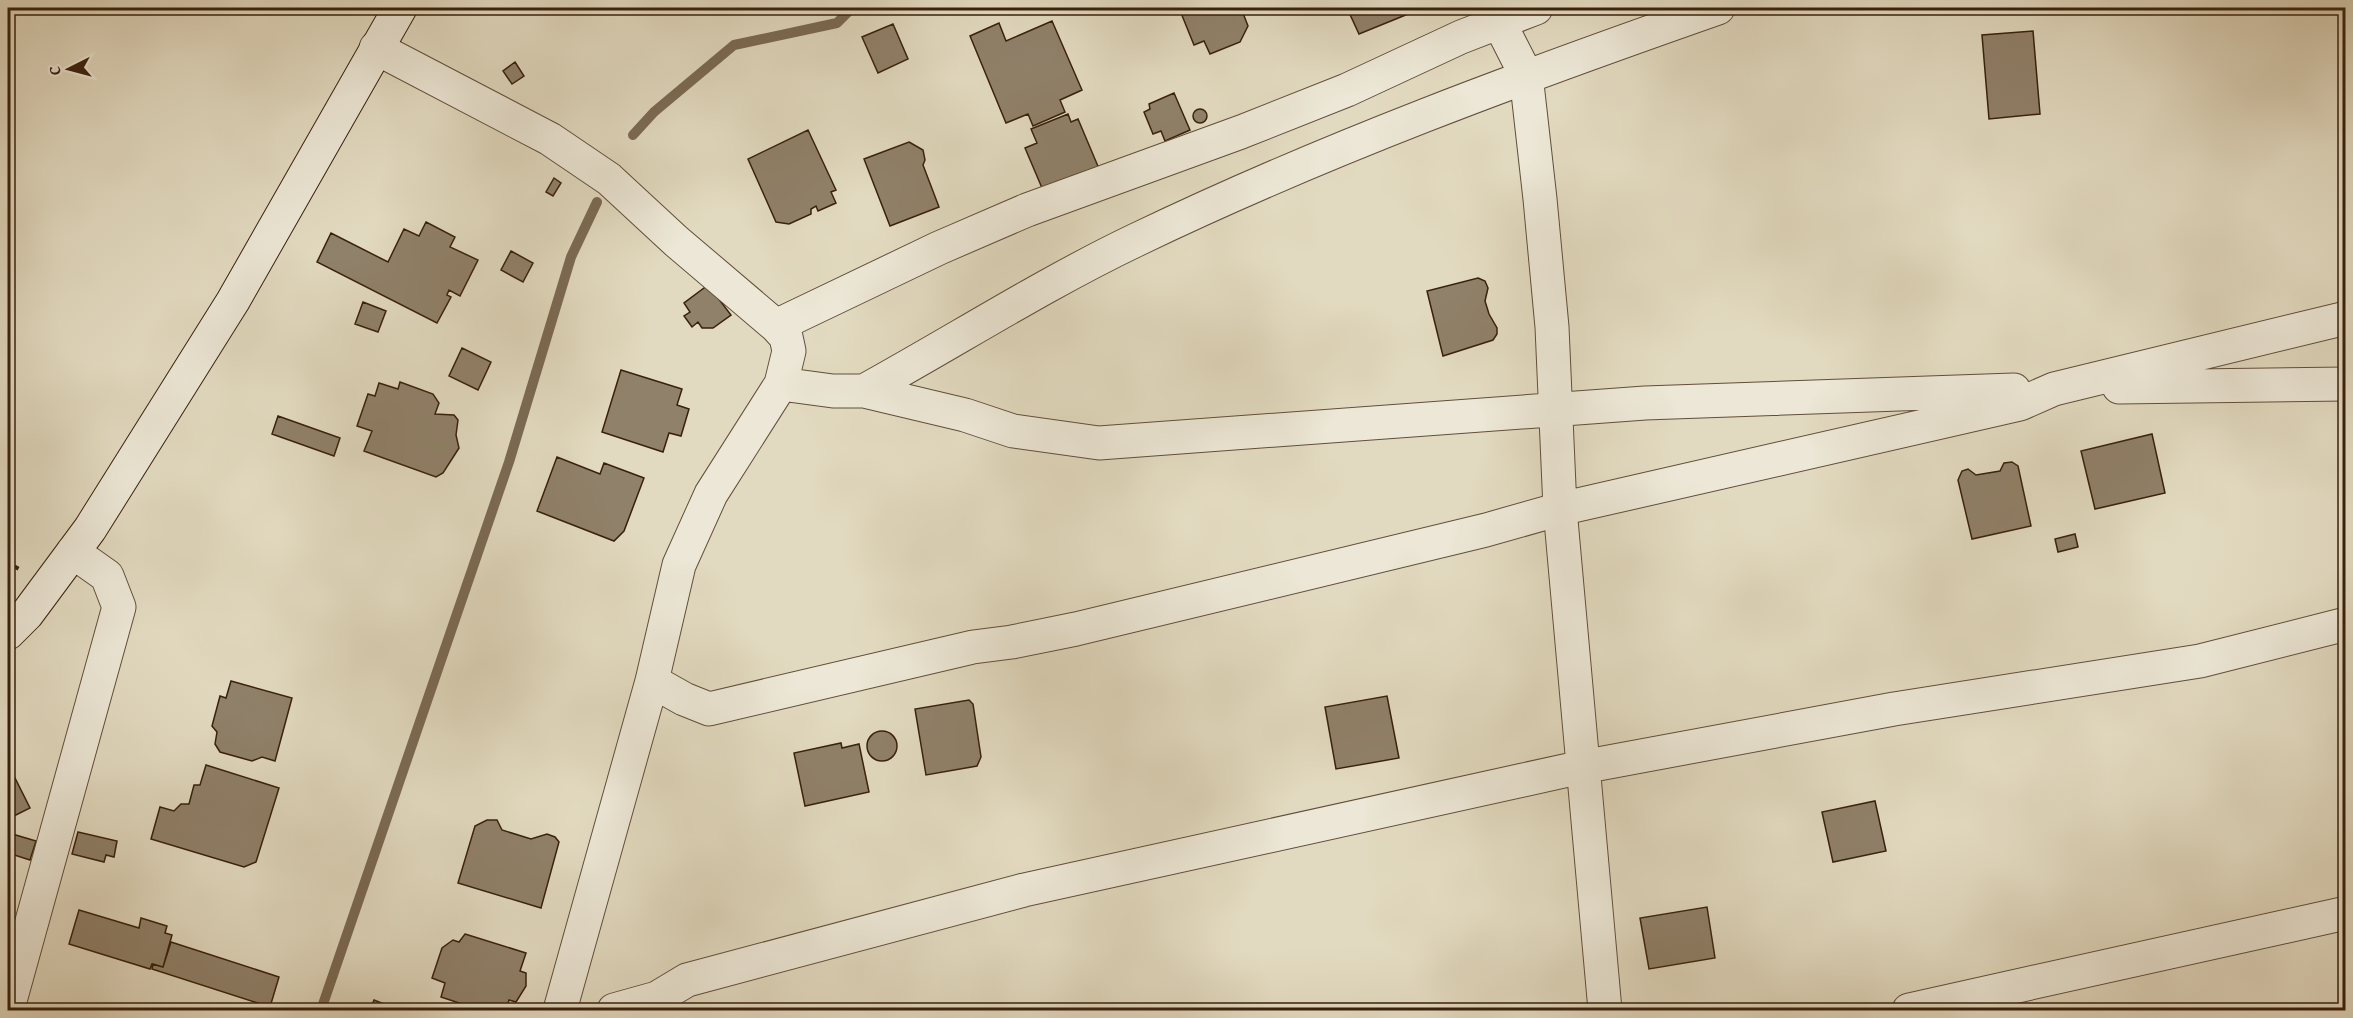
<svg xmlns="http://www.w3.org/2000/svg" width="2353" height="1018" font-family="'Gentium Book Plus',serif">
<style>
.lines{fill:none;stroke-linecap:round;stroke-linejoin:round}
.stream{stroke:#7b6a54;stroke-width:10}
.building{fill:#90816a;stroke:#38200d;stroke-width:1.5}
.minor-casing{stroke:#624e3a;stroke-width:35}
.secondary-casing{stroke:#38200d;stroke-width:35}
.path{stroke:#38200d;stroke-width:4;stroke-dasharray:4.5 3;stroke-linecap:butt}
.minor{stroke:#ece7d6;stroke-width:33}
.secondary{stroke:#ece7d6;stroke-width:33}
</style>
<rect width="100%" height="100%" fill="#e2dac0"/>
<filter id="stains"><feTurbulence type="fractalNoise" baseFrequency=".00333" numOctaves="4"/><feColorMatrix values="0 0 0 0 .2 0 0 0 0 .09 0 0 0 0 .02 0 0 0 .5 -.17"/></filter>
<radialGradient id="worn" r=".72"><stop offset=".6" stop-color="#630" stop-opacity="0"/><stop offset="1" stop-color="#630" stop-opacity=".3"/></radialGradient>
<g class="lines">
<path class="stream" d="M 633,135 L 654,112 L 734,45 L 837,23 L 852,8
M 321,1010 L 509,462 L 571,257 L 597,202"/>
</g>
<path class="building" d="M 1179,8 L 1241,8 L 1248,26 L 1240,42 L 1210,54 L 1204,41 L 1194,45 Z
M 1347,8 L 1405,8 L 1408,14 L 1359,34 Z
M 1052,21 L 1082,90 L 1060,100 L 1065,112 L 1033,126 L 1028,114 L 1006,123 L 970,36 L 999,23 L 1006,41 Z
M 893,24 L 908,59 L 878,73 L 862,37 Z
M 2033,31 L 2040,114 L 1989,119 L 1982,35 Z
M 515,62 L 524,76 L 512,84 L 503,71 Z
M 1174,93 L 1190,130 L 1165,141 L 1161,131 L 1153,134 L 1144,112 L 1150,109 L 1149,104 Z
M1193 116a7 7 0 1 1 14 0a7 7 0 1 1-14 0Z
M 1068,114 L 1071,122 L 1078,119 L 1100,171 L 1045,195 L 1025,148 L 1037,143 L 1031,129 Z
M 808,130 L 836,190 L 831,192 L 836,203 L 818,211 L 816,206 L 811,209 L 811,214 L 789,224 L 776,222 L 748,159 Z
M 909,142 L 923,150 L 925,160 L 923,165 L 939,207 L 890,226 L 864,159 Z
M 554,178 L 561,183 L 553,196 L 546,192 Z
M 426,222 L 455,237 L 450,247 L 478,260 L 460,296 L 449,290 L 447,295 L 451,297 L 437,323 L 317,262 L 331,233 L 388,262 L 404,229 L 419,236 Z
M 511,251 L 533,263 L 523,282 L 501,270 Z
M 1478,278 L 1485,281 L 1488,288 L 1485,301 L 1489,314 L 1497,328 L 1497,334 L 1493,340 L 1443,356 L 1427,291 Z
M 708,285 L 731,315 L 713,328 L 702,328 L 698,322 L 692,327 L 684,316 L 690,312 L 684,303 Z
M 363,302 L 386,311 L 378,332 L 355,324 Z
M 462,348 L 491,362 L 478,390 L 449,376 Z
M 621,370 L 682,389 L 677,405 L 689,409 L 681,436 L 669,433 L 663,452 L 602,432 Z
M 400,382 L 433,394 L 439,403 L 435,414 L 454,415 L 458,420 L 456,435 L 459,448 L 443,473 L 436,477 L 364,451 L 372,431 L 357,426 L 368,394 L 375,396 L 379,383 L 398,389 Z
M 278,416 L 340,438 L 334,456 L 272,434 Z
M 2152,434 L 2165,493 L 2095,509 L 2081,451 Z
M 557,457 L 600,474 L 604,463 L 644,478 L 624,531 L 614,541 L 537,511 Z
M 2012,462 L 2018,466 L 2031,526 L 1972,539 L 1958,480 L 1962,471 L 1968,469 L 1976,475 L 2000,471 L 2004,463 Z
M 2075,534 L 2078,547 L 2058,552 L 2055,539 Z
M 231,681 L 292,698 L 275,761 L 262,757 L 252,761 L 220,752 L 215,744 L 217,732 L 212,726 L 220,696 L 226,698 Z
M 1387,696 L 1399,758 L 1336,769 L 1325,707 Z
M 969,700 L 973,704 L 981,757 L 977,766 L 926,775 L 915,709 Z
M867 746a15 15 0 1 1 30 0a15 15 0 1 1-30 0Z
M 841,743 L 842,748 L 859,744 L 869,792 L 805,806 L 794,753 Z
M 8,764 L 30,808 L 8,819 Z
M 206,765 L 279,788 L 256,862 L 244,867 L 151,839 L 160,807 L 174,811 L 181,804 L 189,804 L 194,785 L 200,785 Z
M 1875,801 L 1886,851 L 1833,862 L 1822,812 Z
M 487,820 L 497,820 L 502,830 L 531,839 L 547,834 L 555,837 L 559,842 L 541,908 L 458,883 L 475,826 Z
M 78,832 L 117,841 L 114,857 L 106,855 L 104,862 L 72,854 Z
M 9,833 L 36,841 L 30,860 L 8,853 Z
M 8,859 L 14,860 L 8,886 Z
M 1707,907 L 1715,958 L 1649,969 L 1640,918 Z
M 79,910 L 139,928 L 141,918 L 167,926 L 165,933 L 172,935 L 163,967 L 152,964 L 150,969 L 69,944 Z
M 465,934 L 526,953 L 520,971 L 526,973 L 526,986 L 516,1002 L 509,1000 L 506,1010 L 480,1010 L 441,997 L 445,983 L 432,978 L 442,948 L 453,940 L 459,942 Z
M 171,942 L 279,977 L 270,1007 L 152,969 L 153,964 L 163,967 Z
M 374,1000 L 399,1010 L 370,1010 Z"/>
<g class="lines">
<g class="minor-casing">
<path id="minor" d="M 1499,22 L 1526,75 L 1540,199 L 1552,327 L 1560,509 L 1605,1010
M 376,48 L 550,139 L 609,179 L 676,241 L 776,326 L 786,337 L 789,351 L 781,384 L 711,494 L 679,565 L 652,681 L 560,1010
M 776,326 L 939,248 L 1027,210 L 1241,132 L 1347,90 L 1461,37 L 1536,8
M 781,384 L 833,391 L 864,391 L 965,415 L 1013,431 L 1099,443 L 1645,403 L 2014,390
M 2119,387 L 2346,384
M 864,391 C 955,341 1042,285 1136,240 C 1325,149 1521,77 1718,8
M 652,681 L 684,699 L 709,709 L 973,647 L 1012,642 L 1076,629 L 1486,530 L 1560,509 L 2020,404 L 2054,389 L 2346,318
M 8,1008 L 119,607 L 107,576 L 73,552
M 614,1010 L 657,998 L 687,980 L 1024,890 L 1582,767 L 1894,709 L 2200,661 L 2346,624
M 1909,1010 L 2346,913"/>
</g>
<g class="secondary-casing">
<path id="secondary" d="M 8,633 L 27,614 L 90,529 L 233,301 L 400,8"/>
</g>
<path class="path" d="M 8,563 L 19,569"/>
<use href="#minor" class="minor"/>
<use href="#secondary" class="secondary"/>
</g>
<rect width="2353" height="1018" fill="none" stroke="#e2dac0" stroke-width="30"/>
<rect x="9" y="9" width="2335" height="1000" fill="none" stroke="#38200d" stroke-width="3"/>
<rect x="15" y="15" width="2323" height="988" fill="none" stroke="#38200d" stroke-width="1.5"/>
<g transform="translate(69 69) rotate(264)" stroke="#ece7d6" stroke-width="4.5" paint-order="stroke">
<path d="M0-4.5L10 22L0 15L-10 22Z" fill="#38200d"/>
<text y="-9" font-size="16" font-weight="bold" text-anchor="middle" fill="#38200d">С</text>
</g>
<rect width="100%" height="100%" filter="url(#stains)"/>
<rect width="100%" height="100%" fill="url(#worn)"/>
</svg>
